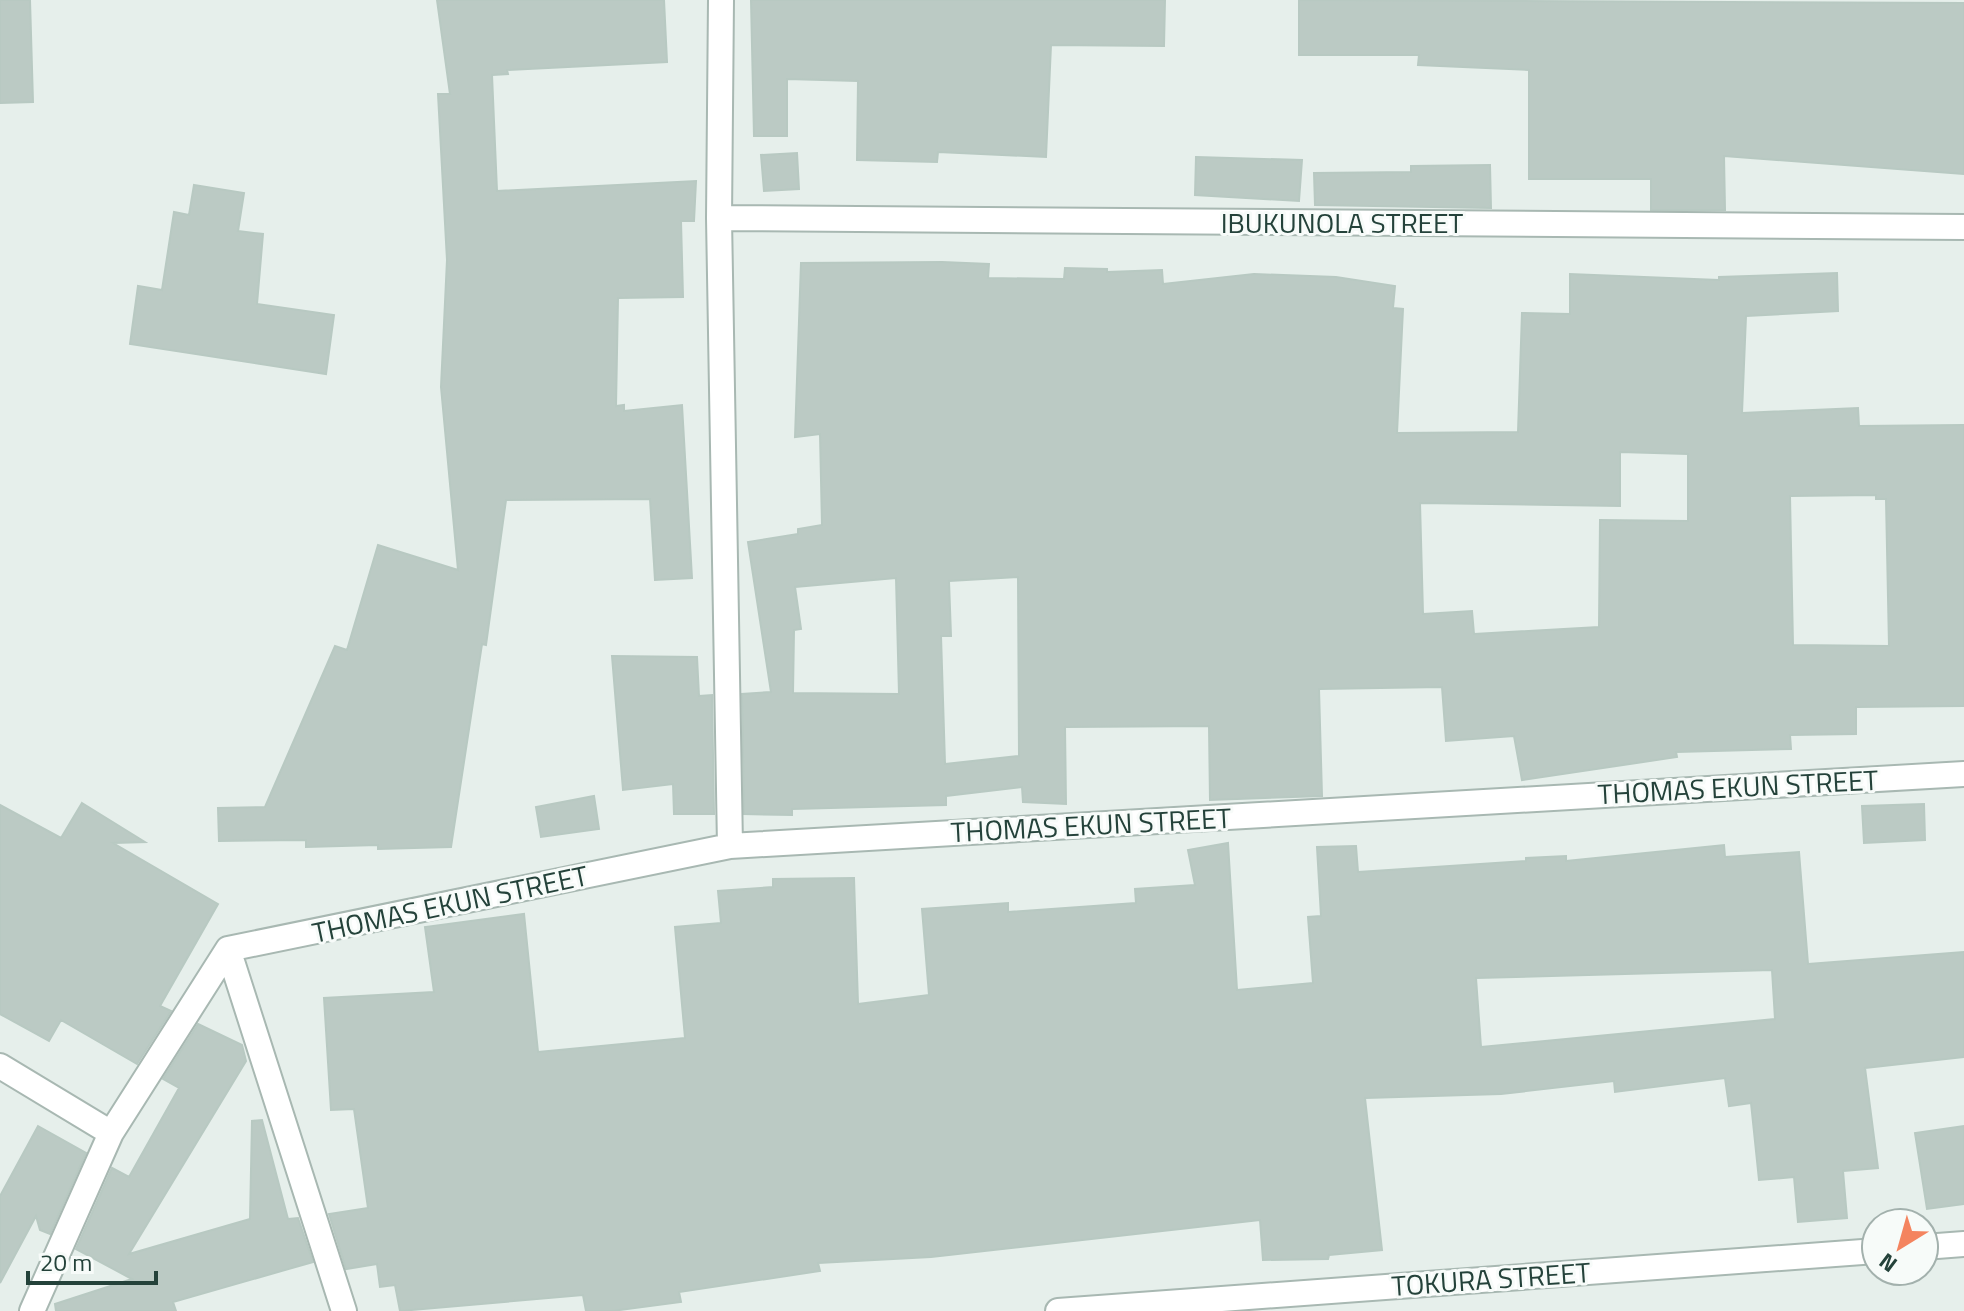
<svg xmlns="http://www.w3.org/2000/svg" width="1964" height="1311" font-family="'Titillium Web',sans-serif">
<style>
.building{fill:#bbcac4;stroke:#b8c9c2;stroke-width:2;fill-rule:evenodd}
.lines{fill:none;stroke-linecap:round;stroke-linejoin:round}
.minor-casing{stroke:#a8b8b2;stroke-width:28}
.minor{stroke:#fff;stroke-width:24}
.labels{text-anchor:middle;stroke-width:6;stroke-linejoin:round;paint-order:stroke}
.street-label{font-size:28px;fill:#24423a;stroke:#f7fbf9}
</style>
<rect width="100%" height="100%" fill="#e6efeb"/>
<path class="building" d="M 0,0 L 30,0 L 33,102 L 0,103 Z
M 437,0 L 664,0 L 667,62 L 507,70 L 508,74 L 492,75 L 497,191 L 696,181 L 694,221 L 681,221 L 683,297 L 618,298 L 616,406 L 624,405 L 624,411 L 682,405 L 692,578 L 655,580 L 650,499 L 506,500 L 486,645 L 482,644 L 451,847 L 378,849 L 378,845 L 306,847 L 306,840 L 219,841 L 218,808 L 265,807 L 335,646 L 347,650 L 378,545 L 458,570 L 441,387 L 447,260 L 438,94 L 450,94 Z
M 751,0 L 1165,0 L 1164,46 L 1051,45 L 1046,157 L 938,152 L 937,162 L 857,160 L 858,81 L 787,79 L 787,136 L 754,136 Z
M 1299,0 L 1964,3 L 1964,174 L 1724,156 L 1725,210 L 1651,210 L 1651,179 L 1529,179 L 1529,70 L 1418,65 L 1419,55 L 1299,55 Z
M 797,153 L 799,189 L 764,191 L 761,155 Z
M 1196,157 L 1302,160 L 1299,201 L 1195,195 Z
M 1490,165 L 1491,208 L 1315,205 L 1314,173 L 1411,172 L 1411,166 Z
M 194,185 L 244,193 L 238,231 L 263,234 L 257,304 L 334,315 L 326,374 L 130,344 L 138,286 L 162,290 L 174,212 L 189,215 Z
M 942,262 L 989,264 L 988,278 L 1064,279 L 1065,268 L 1107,269 L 1107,272 L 1162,270 L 1163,284 L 1254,274 L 1336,277 L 1395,286 L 1393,308 L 1403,309 L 1397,433 L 1518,432 L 1522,313 L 1570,314 L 1570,274 L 1719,280 L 1719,277 L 1837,273 L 1838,311 L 1746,316 L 1742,413 L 1858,408 L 1859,426 L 1964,425 L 1964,706 L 1856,707 L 1856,734 L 1790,735 L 1791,749 L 1676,752 L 1677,757 L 1522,780 L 1514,736 L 1446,741 L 1442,687 L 1319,689 L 1322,796 L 1210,800 L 1209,726 L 1065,727 L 1066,804 L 1023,802 L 1022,787 L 946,796 L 946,805 L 792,809 L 792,815 L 744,814 L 742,694 L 771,692 L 748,542 L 798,534 L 798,529 L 822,525 L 820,434 L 795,437 L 801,263 ZM 1620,452 L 1688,454 L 1688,521 L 1600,520 L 1599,627 L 1474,634 L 1472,611 L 1423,614 L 1420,503 L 1620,506 ZM 1876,495 L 1876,499 L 1886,499 L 1889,646 L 1793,645 L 1790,496 ZM 1018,577 L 1019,756 L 945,764 L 941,636 L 951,636 L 949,581 ZM 896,578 L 899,694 L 793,693 L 794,630 L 801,629 L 795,587 Z
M 612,656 L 697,657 L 699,696 L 712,695 L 714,814 L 674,814 L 673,784 L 623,790 Z
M 594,796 L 599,829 L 541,837 L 536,807 Z
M 82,803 L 145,842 L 113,843 L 218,904 L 160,1006 L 171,1011 L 137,1064 L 61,1020 L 49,1041 L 0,1014 L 0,805 L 61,838 Z
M 1924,804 L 1925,840 L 1864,843 L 1862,806 Z
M 1228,843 L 1237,990 L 1313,983 L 1308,917 L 1321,916 L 1317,847 L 1356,846 L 1358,872 L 1526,861 L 1526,858 L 1566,856 L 1566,861 L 1724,845 L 1725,857 L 1799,852 L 1808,964 L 1964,952 L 1964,1057 L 1865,1068 L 1878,1168 L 1843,1171 L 1847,1218 L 1798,1222 L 1794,1177 L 1759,1180 L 1751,1103 L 1729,1106 L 1725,1078 L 1615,1092 L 1614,1081 L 1501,1094 L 1365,1098 L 1382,1250 L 1329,1255 L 1328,1259 L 1263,1260 L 1260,1220 L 931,1257 L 818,1263 L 820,1271 L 679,1292 L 681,1302 L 612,1311 L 586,1311 L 583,1295 L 400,1311 L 395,1285 L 380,1287 L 377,1264 L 346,1269 L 329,1214 L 368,1208 L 354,1109 L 331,1110 L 324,998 L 434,992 L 425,927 L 524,914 L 538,1052 L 685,1038 L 675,927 L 721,923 L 718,891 L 773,887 L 773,879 L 854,878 L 858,1004 L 929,995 L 922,909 L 1008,903 L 1008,912 L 1136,903 L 1135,889 L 1195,885 L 1188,850 ZM 1772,970 L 1775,1019 L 1481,1047 L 1476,978 Z
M 198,1024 L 242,1045 L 246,1061 L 129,1254 L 250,1219 L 252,1121 L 262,1120 L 288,1219 L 298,1218 L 313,1262 L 173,1302 L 176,1311 L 56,1311 L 55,1304 L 132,1279 L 76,1249 L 112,1168 L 129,1177 L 179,1088 L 163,1079 Z
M 38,1126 L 86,1153 L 50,1234 L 40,1230 L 36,1216 L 0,1283 L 0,1196 Z
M 1964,1126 L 1964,1204 L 1927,1209 L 1915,1133 Z"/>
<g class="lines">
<g class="minor-casing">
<path id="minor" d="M 721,0 L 719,218 L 730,846
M 719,218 L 1964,227
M 228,949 L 730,846 L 1964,774
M 228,949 L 344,1311
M 0,1066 L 111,1133
M 1924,1247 L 1964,1244
M 32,1311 L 111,1133 L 228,949
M 1058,1311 L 1876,1251"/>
</g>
<use href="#minor" class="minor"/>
</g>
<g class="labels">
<g class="street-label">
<text x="1342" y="233">IBUKUNOLA STREET</text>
<text transform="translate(1738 787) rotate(-3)" y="10">THOMAS EKUN STREET</text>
<text transform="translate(1091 825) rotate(-3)" y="10">THOMAS EKUN STREET</text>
<text transform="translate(450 904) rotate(-12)" y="10">THOMAS EKUN STREET</text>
<text transform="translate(1491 1279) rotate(-4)" y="10">TOKURA STREET</text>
</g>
</g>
<g transform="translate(1900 1247) rotate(217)"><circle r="38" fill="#f7fbf9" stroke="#a3b1ad" stroke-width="2"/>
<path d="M0-6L14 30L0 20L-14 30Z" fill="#f4845f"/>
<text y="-12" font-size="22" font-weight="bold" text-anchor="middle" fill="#24423a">N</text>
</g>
<path d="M28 1271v12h128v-12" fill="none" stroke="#24423a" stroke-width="4"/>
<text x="40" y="1271" font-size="24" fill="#24423a" stroke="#f7fbf9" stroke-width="6" paint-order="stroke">20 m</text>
</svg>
